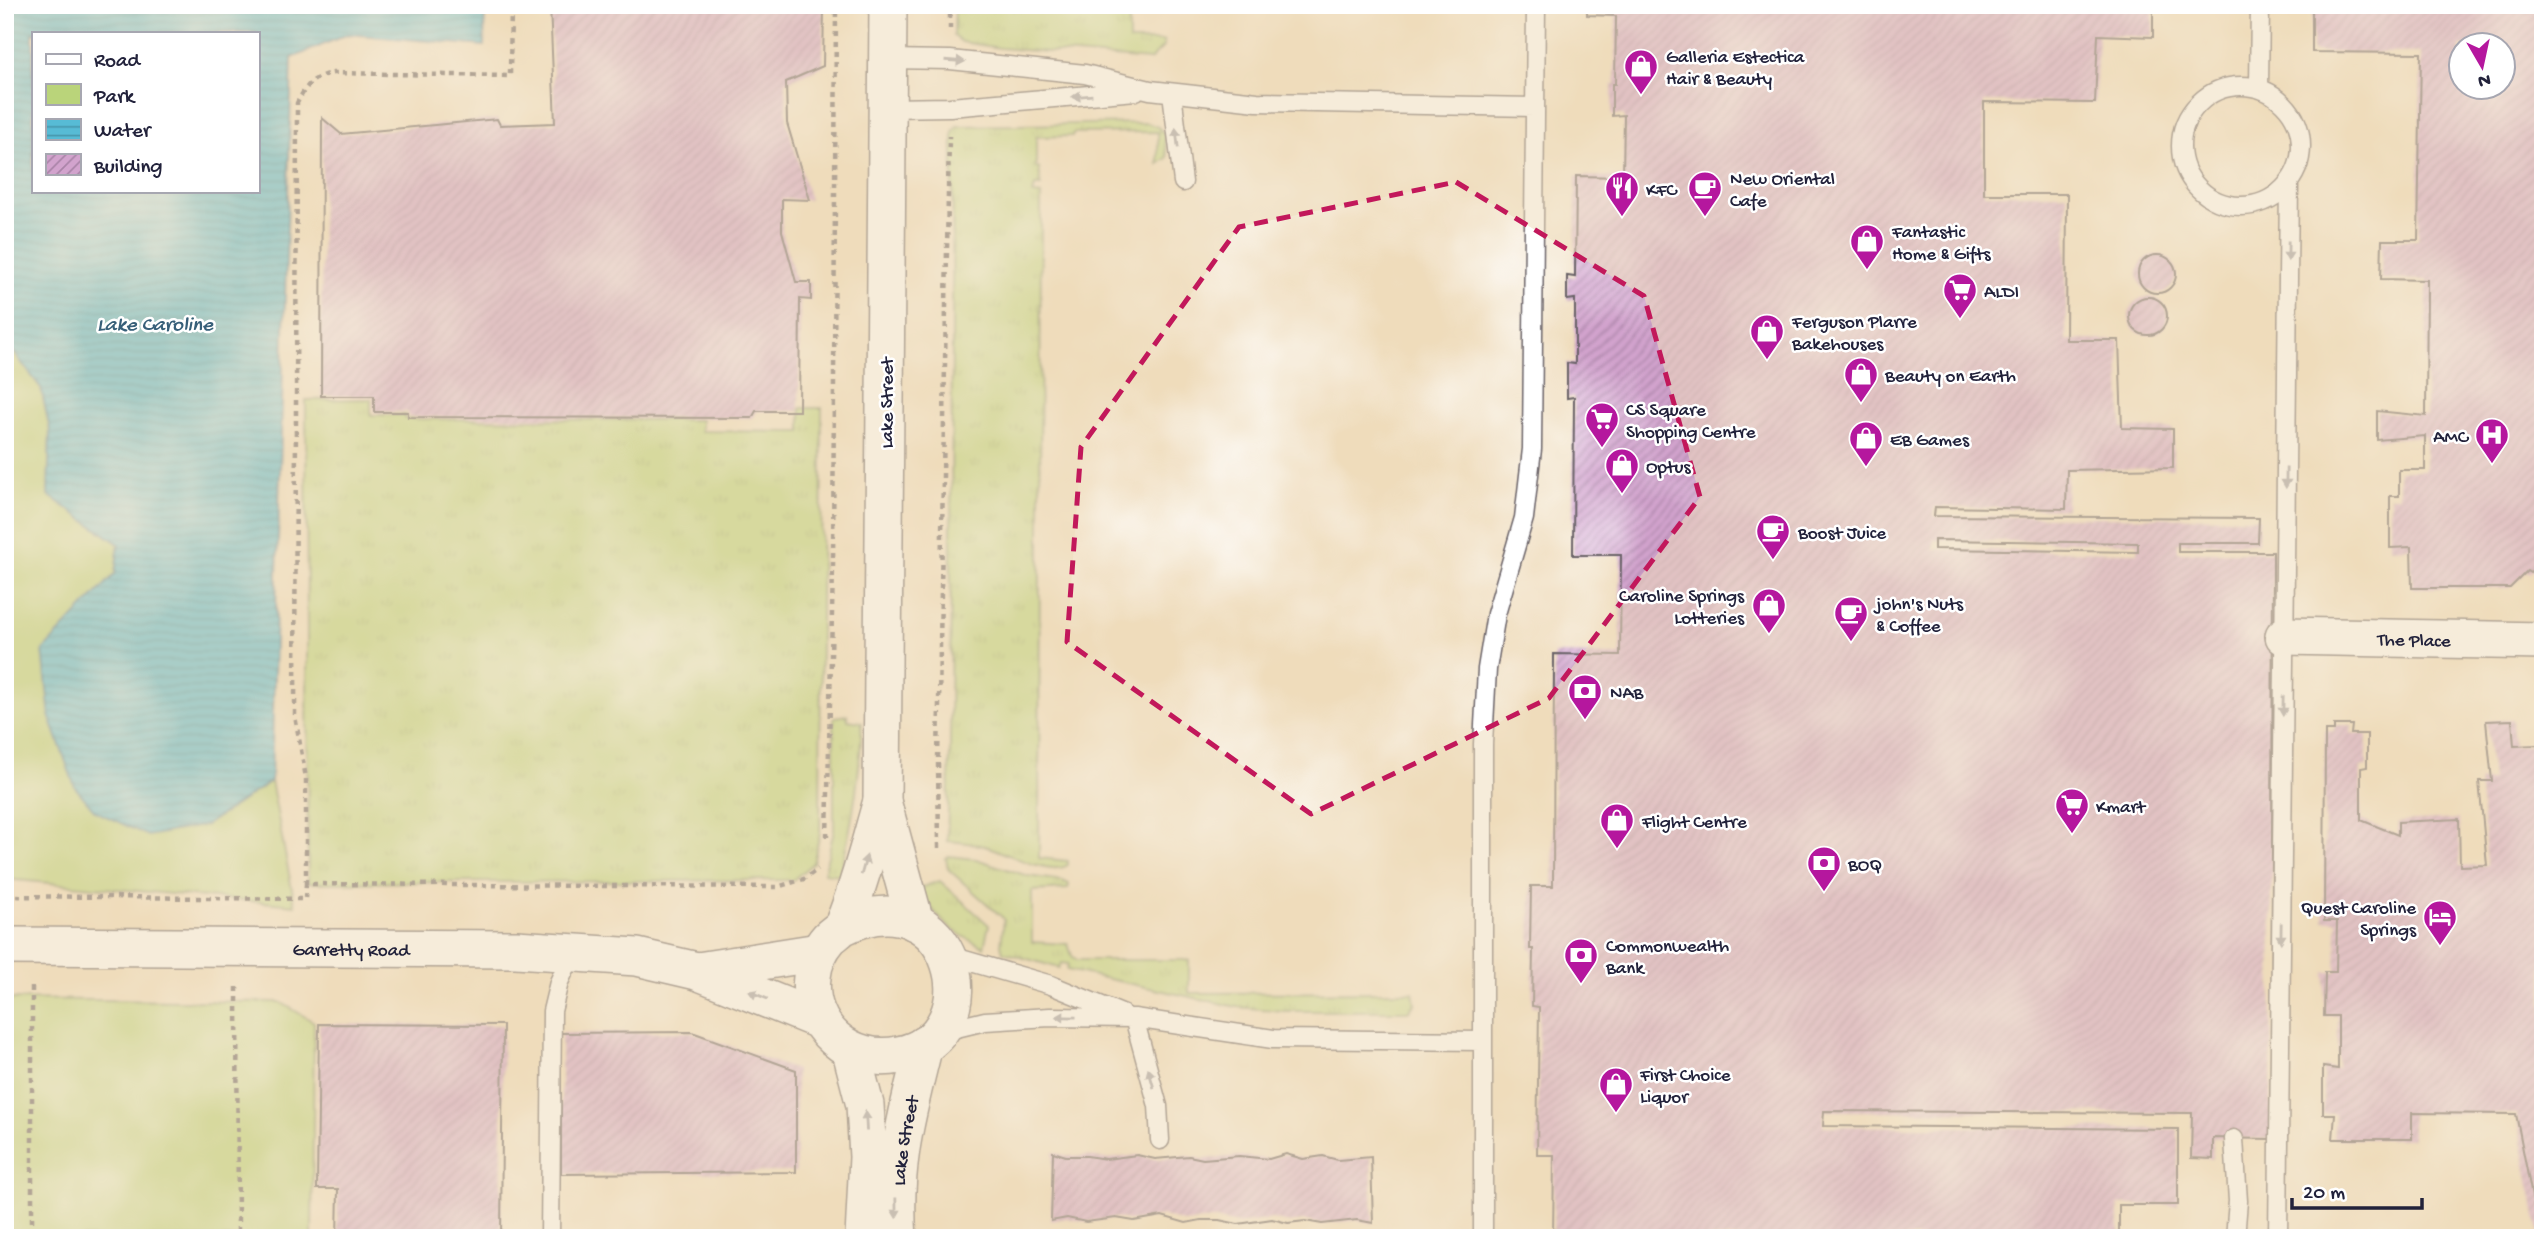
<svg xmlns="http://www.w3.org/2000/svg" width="2548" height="1243" font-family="'Gochi Hand',sans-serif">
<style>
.grass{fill:url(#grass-tufts);stroke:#6e7b5a;stroke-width:2}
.green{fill:#bad47a;stroke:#6e7b5a;stroke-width:2}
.water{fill:url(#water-rules);stroke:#3c6e88;stroke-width:2;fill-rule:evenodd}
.building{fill:url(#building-hatch);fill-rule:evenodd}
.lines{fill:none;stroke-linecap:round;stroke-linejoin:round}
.service-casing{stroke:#6a6368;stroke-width:21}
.minor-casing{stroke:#6a6368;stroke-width:40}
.path{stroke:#6a6368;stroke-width:4.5;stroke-dasharray:5 5;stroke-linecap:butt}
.service{stroke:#fff;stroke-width:18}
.minor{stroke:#fff;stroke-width:37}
.oneway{fill:#9c9ca7}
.marked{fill:none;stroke:#c2185b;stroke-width:5;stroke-dasharray:14 9;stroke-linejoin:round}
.labels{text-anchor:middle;stroke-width:5;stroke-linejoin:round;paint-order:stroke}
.poi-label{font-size:19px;fill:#22223b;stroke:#fff;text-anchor:start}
.street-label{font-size:19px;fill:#22223b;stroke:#fff}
.water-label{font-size:21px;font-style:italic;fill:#375f79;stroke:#fff}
</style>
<defs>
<pattern id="grass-tufts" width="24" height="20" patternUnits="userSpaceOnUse" patternTransform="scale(1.75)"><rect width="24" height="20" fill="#bad47a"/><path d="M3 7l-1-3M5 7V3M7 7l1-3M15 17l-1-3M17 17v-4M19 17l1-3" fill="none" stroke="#a0b66a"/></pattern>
<pattern id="water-rules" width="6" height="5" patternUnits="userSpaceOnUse" patternTransform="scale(1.75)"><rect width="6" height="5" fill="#57bbd5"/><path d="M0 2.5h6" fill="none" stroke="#4898ae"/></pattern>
<pattern id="building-hatch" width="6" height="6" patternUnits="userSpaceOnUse" patternTransform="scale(1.75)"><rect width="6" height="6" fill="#d2a3cd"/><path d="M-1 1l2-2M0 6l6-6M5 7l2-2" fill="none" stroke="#aa84a8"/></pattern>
</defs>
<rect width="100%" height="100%" fill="#fff"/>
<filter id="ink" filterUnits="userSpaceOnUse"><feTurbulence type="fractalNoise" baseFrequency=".0143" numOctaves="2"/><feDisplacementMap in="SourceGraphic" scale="14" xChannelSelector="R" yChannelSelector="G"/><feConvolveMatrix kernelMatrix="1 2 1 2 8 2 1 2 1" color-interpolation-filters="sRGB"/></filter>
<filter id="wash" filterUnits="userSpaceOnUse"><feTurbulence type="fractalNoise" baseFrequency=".00686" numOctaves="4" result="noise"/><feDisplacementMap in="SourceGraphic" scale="28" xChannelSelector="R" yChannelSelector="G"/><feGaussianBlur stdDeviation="1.57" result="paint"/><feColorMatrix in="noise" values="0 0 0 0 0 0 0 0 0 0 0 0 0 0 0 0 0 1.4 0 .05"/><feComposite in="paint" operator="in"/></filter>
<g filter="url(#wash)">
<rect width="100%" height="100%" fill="#efdcbb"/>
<path class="grass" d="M 955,5 L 1129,5 L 1129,41 L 1164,41 L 1163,47 L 1150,60 L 1000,48 L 962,42 L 954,36 Z
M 1147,123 L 1158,127 L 1164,133 L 1167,158 L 1158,164 L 1158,132 L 1073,133 L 1072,136 L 1036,137 L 1036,167 L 1039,168 L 1041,186 L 1035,186 L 1033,194 L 1041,195 L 1039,858 L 1068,861 L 1068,865 C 1049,877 1006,852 985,846 C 972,843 960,842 947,841 L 950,753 L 953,132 L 957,126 Z
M 371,399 L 371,415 L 405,415 L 405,419 L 701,420 L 701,431 L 801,432 L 801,408 L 822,408 L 820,833 L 813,863 L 793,880 L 308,883 L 306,400 Z
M 847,715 L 848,720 L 862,722 C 860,774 853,825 839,875 L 824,873 L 834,830 L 834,717 Z
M 949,856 L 976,859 L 1028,876 L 1063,881 L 1069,884 L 1068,889 L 1032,891 L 1032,942 L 1068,944 L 1072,956 L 1077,960 L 1189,960 L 1189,993 L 1403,992 L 1413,992 L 1415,1004 L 1408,1011 L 1284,1011 L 1237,1007 L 1067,970 L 1068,964 L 1061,963 L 1059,968 L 1003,952 L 1001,945 L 1004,919 L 948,869 L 946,858 Z
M 940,881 L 989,925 L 984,947 C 951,932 936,920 919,888 Z"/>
<path class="green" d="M 5,341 L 41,388 L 50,430 L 48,495 L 119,544 L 115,574 L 95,597 L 206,825 L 271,781 L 295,905 L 5,879 Z
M 5,999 L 280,1002 L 314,1022 L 312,1238 L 5,1238 Z"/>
<path class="water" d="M 5,5 L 485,5 L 484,46 L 348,34 L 292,58 L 271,781 L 206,825 L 148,836 L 95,811 L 75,787 L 50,718 L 43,650 L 115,574 L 119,544 L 48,495 L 50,430 L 41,388 L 5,341 ZM 33,33 L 257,33 L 257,191 L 33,191 Z"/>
<g id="blocks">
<path class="building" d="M 550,5 L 824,5 L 823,66 L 786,82 L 787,123 L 810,200 L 782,199 L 782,231 L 796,282 L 811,282 L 811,300 L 800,299 L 799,411 L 756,411 L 752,418 L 408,417 L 408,412 L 374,412 L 374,396 L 321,396 L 322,118 L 341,134 L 497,119 L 500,125 L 555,123 Z
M 1587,5 L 2153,5 L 2153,37 L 2098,35 L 2095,103 L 1984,102 L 1984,194 L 2067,194 L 2066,340 L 2119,340 L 2122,428 L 2173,429 L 2173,468 L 2067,470 L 2066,509 L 1935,507 L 1934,516 L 2259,518 L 2258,543 L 2178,543 L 2178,552 L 2273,552 L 2271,1139 L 2213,1138 L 2213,1159 L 2191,1158 L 2192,1113 L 1824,1111 L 1823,1126 L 2178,1129 L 2178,1205 L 2119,1205 L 2119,1238 L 1553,1238 L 1554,1155 L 1537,1155 L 1539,1007 L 1532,1006 L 1533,949 L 1530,949 L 1531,886 L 1553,886 L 1554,654 L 1620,655 L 1621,555 L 1573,555 L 1574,397 L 1567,398 L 1567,363 L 1575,364 L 1575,299 L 1567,300 L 1567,276 L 1575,277 L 1576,176 L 1623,177 L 1624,115 L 1612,116 L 1612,84 L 1615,84 L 1616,16 L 1587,15 ZM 1934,540 L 2138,543 L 2138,552 L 1934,549 Z
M 2312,5 L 2543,5 L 2543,561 L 2530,573 L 2527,571 L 2510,588 L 2412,588 L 2411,547 L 2390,548 L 2390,496 L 2399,496 L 2399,470 L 2425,470 L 2425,436 L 2377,440 L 2377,411 L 2426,416 L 2427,280 L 2381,279 L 2382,240 L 2418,240 L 2421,53 L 2312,52 ZM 2460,46 L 2502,46 L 2502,88 L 2460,88 Z
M2138 274a19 19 0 1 1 38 0a19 19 0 1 1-38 0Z
M2129 316a19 19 0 1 1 38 0a19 19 0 1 1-38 0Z
M 2512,720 L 2514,746 L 2538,745 L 2539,760 L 2543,759 L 2543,1238 L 2540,1238 L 2516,1114 L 2412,1113 L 2412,1139 L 2333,1139 L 2335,1114 L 2323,1114 L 2323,1067 L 2338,1069 L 2338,1016 L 2324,1016 L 2325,972 L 2336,972 L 2337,921 L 2324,921 L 2325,731 L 2334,731 L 2334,725 L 2352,725 L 2351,734 L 2367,734 L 2367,767 L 2361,768 L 2361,820 L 2398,835 L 2398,822 L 2459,819 L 2460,866 L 2487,865 L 2479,781 L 2492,781 L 2486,721 Z
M 319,1024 L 503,1025 L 501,1238 L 337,1238 L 338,1189 L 317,1189 Z
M 692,1032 L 796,1070 L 796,1172 L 561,1174 L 561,1033 Z
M 1053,1152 L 1066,1156 L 1087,1156 L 1106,1159 L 1137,1155 L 1155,1159 L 1189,1156 L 1203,1159 L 1239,1156 L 1269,1159 L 1286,1154 L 1303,1159 L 1323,1156 L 1338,1160 L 1371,1157 L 1373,1223 L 1357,1220 L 1322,1224 L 1305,1221 L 1288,1223 L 1272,1219 L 1238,1224 L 1219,1220 L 1201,1220 L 1186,1223 L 1162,1216 L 1134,1221 L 1116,1218 L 1086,1222 L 1067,1218 L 1051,1221 Z"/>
</g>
</g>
<g filter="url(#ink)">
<use href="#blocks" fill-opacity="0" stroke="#6a6368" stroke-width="2"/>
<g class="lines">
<g class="service-casing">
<path id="service" d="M 887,59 L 950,60 L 1085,74 L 1150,90 L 1257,102 L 1535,107
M2181 146a60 60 0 1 1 120 0a60 60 0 1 1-120 0Z
M 2259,88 L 2260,5
M 1172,93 L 1183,182
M 887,108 L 950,107 L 1136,91
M 947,955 L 1051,985 L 1124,1015
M 1134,1018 L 1158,1106 L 1160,1140
M 940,1032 L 985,1021 L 1050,1017 L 1134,1018 L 1273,1039 L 1483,1041
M 2234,1139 L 2238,1201 L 2235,1238
M 550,1238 L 552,1011 L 559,982 L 573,952
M 1483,1238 L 1483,744 L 1487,669 L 1496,614 L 1524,518 L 1532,449 L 1536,5
M 2278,1238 L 2289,182"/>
</g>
<g class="minor-casing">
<g id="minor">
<path d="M 888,5 L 882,801 L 915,922"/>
<path id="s1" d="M 2284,636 L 2543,641"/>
<path d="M 842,927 C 954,870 997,1036 899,1055 C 850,1065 806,1027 812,977 C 813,963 820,948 829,938 C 834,933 841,930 844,923 C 860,884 870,842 882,801"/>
<path id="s2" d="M 5,946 L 516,949 L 637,957 L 697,971 L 819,1020"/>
<path d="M 698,971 L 819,952"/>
<path d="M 851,1051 L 865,1105 L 868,1157 L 864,1238"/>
<path id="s3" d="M 898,1238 C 892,1165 907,1114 924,1045"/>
</g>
</g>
<path class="path" d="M 950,29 L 950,5
M 5,726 L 6,896 L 305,899 L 306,884 L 777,887 L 804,879 L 818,869
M 827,837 L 833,567 L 836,5
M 939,848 L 938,760 L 949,136
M 306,884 L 306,778 L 295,716 L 297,103 C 306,86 313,76 333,73 L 510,76 L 511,5
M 32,987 L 32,1238
M 237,987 L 238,1238"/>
<use href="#service" class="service"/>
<use href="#minor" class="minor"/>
</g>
<defs><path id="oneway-solid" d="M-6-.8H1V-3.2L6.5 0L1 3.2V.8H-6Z" transform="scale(1.75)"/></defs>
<g class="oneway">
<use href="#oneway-solid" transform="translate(955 61) rotate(4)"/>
<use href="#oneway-solid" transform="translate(1082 96) rotate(175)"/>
<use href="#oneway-solid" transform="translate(1177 138) rotate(-97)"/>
<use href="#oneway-solid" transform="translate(2288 251) rotate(91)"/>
<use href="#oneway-solid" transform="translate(2286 478) rotate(91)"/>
<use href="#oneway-solid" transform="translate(2283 706) rotate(91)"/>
<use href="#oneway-solid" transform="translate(864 865) rotate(-74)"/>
<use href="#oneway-solid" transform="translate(2281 933) rotate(91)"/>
<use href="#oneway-solid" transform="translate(758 995) rotate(-158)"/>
<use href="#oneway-solid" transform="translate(1066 1017) rotate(-179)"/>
<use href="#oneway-solid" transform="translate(1151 1078) rotate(-106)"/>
<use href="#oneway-solid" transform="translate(866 1121) rotate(-93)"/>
<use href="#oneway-solid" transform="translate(896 1208) rotate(89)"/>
</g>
</g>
<path d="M0 0H2548V1243H0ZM 1456,182 L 1644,296 L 1700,497 L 1549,698 L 1311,814 L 1067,642 L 1081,447 L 1239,227 Z" fill="#efdcbb" fill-opacity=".55" fill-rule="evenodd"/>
<path class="marked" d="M 1456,182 L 1644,296 L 1700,497 L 1549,698 L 1311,814 L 1067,642 L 1081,447 L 1239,227 Z"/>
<defs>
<g id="shop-pin" transform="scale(1.75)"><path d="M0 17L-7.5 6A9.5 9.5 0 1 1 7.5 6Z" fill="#b5179e" stroke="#fff"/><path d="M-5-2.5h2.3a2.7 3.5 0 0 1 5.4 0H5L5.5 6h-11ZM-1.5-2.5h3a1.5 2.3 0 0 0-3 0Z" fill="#fff"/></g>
<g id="restaurant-pin" transform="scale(1.75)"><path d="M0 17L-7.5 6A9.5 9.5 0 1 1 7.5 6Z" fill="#b5179e" stroke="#fff"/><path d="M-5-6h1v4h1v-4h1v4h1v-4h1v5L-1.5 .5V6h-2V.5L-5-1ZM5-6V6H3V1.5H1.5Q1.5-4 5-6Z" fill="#fff"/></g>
<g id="cafe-pin" transform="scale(1.75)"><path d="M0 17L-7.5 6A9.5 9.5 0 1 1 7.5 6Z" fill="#b5179e" stroke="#fff"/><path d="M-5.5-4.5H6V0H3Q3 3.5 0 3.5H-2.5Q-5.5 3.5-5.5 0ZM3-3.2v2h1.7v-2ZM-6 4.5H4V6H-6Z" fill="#fff"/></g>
<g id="supermarket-pin" transform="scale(1.75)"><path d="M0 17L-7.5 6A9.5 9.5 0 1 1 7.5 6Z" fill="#b5179e" stroke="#fff"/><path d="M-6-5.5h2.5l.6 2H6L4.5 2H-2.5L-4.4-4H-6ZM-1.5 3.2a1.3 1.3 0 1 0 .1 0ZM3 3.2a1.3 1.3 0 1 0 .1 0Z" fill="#fff"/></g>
<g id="hospital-pin" transform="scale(1.75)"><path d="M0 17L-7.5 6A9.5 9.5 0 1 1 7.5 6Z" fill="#b5179e" stroke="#fff"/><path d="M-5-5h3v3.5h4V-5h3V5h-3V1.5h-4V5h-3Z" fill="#fff"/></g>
<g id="bank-pin" transform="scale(1.75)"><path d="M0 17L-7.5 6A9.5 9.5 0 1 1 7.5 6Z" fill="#b5179e" stroke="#fff"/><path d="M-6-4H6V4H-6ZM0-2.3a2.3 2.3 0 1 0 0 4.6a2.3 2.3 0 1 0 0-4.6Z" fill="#fff"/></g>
<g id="hotel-pin" transform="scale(1.75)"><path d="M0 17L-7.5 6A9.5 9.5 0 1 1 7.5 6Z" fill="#b5179e" stroke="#fff"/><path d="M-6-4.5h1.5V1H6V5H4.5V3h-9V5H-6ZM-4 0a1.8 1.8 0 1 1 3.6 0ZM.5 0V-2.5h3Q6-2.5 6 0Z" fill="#fff"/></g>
</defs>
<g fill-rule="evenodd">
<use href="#shop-pin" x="1641" y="66"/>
<use href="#restaurant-pin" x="1622" y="188"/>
<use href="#cafe-pin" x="1705" y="188"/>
<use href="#shop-pin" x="1867" y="241"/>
<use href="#supermarket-pin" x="1960" y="290"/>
<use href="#shop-pin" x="1767" y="331"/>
<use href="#shop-pin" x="1861" y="374"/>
<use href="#supermarket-pin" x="1602" y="419"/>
<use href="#hospital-pin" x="2492" y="435"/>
<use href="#shop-pin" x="1866" y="438"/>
<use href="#shop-pin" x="1622" y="465"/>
<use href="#cafe-pin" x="1773" y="531"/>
<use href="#shop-pin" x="1769" y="605"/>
<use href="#cafe-pin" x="1851" y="613"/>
<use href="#bank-pin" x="1585" y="691"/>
<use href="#supermarket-pin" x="2072" y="805"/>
<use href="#shop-pin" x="1617" y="820"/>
<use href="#bank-pin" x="1824" y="863"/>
<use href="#hotel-pin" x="2440" y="917"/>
<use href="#bank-pin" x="1581" y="955"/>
<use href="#shop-pin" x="1616" y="1084"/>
</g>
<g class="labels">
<g class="poi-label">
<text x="1666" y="62">Galleria Estectica<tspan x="1666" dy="22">Hair &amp; Beauty</tspan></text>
<text x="1730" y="184">New Oriental<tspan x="1730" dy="22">Cafe</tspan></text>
<text x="1646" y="195">KFC</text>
<text x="1892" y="237">Fantastic<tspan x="1892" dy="22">Home &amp; Gifts</tspan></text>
<text x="1984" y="297">ALDI</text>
<text x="1792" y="327">Ferguson Plarre<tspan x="1792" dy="22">Bakehouses</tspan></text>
<text x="1885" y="381">Beauty on Earth</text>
<text x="1626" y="415">CS Square<tspan x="1626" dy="22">Shopping Centre</tspan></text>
<text x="2468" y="442" text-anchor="end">AMC</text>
<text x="1890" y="445">EB Games</text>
<text x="1646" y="472">Optus</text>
<text x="1798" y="538">Boost Juice</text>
<text x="1744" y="601" text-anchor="end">Caroline Springs<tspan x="1744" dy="22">Lotteries</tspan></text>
<text x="1876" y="609">john's Nuts<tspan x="1876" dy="22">&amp; Coffee</tspan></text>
<text x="1610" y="698">NAB</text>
<text x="2096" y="812">Kmart</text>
<text x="1642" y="827">Flight Centre</text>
<text x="1848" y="870">BOQ</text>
<text x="2416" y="913" text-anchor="end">Quest Caroline<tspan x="2416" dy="22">Springs</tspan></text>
<text x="1606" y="951">Commonwealth<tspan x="1606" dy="22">Bank</tspan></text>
<text x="1640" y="1080">First Choice<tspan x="1640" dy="22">Liquor</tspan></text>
</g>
<g class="street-label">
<text transform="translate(885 403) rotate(-90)" y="7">Lake Street</text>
<text dy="7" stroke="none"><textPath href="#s1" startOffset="130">The Place</textPath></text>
<text dy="7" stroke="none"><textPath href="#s2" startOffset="346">Garretty Road</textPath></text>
<text dy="7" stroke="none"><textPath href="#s3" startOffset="98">Lake Street</textPath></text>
</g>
<g class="water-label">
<text x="155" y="330">Lake Caroline</text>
</g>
</g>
<rect width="2548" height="1243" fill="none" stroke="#fff" stroke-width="28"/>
<rect x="32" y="32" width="228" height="161" fill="#ffffff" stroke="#a7a7b1" stroke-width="2"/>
<rect x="46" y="54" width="35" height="10" fill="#ffffff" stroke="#a7a7b1" stroke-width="2"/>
<text x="94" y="66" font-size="21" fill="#22223b">Road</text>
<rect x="46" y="84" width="35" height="21" fill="#bad47a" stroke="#a7a7b1" stroke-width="2"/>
<text x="94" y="102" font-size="21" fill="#22223b">Park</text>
<rect x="46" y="119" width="35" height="21" fill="url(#water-rules)" stroke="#a7a7b1" stroke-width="2"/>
<text x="94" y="136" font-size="21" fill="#22223b">Water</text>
<rect x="46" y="154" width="35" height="21" fill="url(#building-hatch)" stroke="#a7a7b1" stroke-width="2"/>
<text x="94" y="172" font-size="21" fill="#22223b">Building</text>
<g transform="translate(2482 66) rotate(171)"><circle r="33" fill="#ffffff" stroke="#a7a7b1" stroke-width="2"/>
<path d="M0-5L12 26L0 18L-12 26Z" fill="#b5179e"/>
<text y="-10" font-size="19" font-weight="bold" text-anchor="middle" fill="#22223b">N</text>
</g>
<path d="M2292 1198v10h130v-10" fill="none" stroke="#22223b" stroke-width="3.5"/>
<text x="2303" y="1198" font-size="21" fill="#22223b" stroke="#ffffff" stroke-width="5" paint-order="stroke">20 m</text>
</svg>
